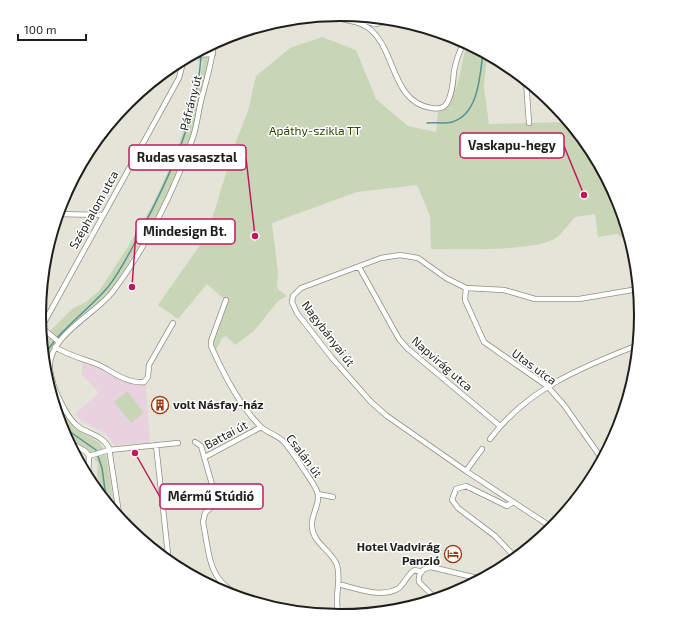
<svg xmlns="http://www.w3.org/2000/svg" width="679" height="630" font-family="'Exo 2',sans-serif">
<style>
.education{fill:#e8d2e0}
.green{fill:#c8d6b7}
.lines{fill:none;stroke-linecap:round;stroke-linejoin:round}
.stream{stroke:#569394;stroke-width:1.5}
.street-casing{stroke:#908f84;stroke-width:6}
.street{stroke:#fff;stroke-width:4.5}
.labels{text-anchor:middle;stroke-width:3;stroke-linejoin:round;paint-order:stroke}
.street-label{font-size:12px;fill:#201f1b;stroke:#fff}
.park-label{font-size:12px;fill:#2f4400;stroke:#fff}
.poi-label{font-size:12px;font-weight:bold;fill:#201f1b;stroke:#fff;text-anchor:start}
.rim{fill:none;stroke:#201f1b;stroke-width:2}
.leader{fill:none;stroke:#c2185b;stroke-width:1.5}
.callout-dot{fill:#c2185b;stroke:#fff;stroke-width:1.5}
.callout{fill:#fff;stroke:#c2185b;stroke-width:1.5}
.callout-label{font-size:13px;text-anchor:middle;font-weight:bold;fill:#201f1b}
</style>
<rect width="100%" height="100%" fill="#e5e4d8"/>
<path class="education" d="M 82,363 L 93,366 L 109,374 L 132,383 L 146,385 L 150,443 L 114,445 L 106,434 L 80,420 L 75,414 L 99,393 L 82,374 Z"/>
<path class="green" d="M 322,37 L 356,50 L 376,99 L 408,126 L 436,132 L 438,112 C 458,108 461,61 467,43 L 487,54 L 484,88 L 489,124 L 569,122 L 590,148 L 618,200 L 631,244 L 617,234 L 598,237 L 595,214 L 575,217 C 569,224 563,233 556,238 C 536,252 457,249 431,249 L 430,216 L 417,185 L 357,192 L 272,223 L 278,273 L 277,287 L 279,290 L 287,296 L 278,301 L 254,331 L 235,345 L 226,336 L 222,338 L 216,350 L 213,343 L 225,300 L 207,284 L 178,319 L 158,305 L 207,235 L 235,144 L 248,111 L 256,76 L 290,48 Z
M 211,44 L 208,51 L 209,63 L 192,136 L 163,205 L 112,290 L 55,342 L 46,362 L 47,375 L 64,416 L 74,428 L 99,442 L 104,450 L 92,453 L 66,436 L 61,430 L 44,373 L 41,337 L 46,335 L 72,309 L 86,302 L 99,291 L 126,250 L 153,204 L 176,154 L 193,99 L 197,93 L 203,62 L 198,61 L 197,51 Z
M 127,391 L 144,413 L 131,423 L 114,402 Z
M 105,454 L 107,458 L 115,513 L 97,491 L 96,486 L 100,483 L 97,476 L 98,463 L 94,459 Z"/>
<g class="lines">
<path class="stream" d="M 427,123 C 434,122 445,124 452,122 C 479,114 480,75 483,52
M 43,358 C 59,329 87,312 108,287 C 120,272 130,252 139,235 C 168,180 197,120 201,56
M 59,424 L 96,450 L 102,468 L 107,504"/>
<g class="street-casing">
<path id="street" d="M 343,14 L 375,24 L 380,23 L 380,18
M 329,15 C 344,22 361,19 373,32 C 396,55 393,102 431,108 C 438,109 443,109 447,103 C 453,93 453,81 454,71 C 456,61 460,50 464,42
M 278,21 L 305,17
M 191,55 L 213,54
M 526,80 L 529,123
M 527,87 L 535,88
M 57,214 L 102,215
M 359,267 L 399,339 L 408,349 L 500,426
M 466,288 L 465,300 L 484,342 L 547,386 L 564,405 L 602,459
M 226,300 L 211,341 L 211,346 C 223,373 239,405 260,426 C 267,433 277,435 283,441 C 289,447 312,481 316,489 C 323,502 310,514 312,527 C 313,543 332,551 337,565 C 342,582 333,597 339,616
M 41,327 L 59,342
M 40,330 L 179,78 L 184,59
M 55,347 C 68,355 80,358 94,363 C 111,369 124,384 144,382 L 148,377 L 149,365 L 173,323
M 490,439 C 527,389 582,367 638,345
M 67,441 L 85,451 L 89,456
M 195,442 L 201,446 L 217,502 L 205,513 L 203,522 C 211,563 208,584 252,601
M 156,445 L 169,563
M 89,456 L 109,450 L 178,443
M 205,457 L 261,427
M 466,471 L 482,449
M 88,479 L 89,456
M 318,494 L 333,497
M 514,502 L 507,506 L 466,486 L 456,489 L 452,500 L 458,508 L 495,536 L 516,558
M 120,520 L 109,448 C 103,436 90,434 80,428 C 66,419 52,386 50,370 C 46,336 97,314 114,290 C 147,246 175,189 193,137 C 197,126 198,113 201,101 C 206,81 212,63 214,42
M 553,528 L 466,471 L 387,416 L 371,402 L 332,358 L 297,313 L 292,302 L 293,296 L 301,288 L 381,258 L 400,255 L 418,258 L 446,278 L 466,288 L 504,290 L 535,299 L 579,299 L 638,289
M 338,584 C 355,588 382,599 399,588 C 406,582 407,574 415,570 L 421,572
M 436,599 L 419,582 C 418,573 423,568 431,567 L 481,579"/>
</g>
<use href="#street" class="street"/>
</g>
<defs>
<g id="building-ring" transform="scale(0.9)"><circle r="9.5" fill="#fff" stroke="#9d3713" stroke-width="1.5"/><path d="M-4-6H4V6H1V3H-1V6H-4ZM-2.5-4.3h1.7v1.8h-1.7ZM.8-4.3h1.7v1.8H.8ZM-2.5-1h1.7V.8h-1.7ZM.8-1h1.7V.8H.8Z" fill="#9d3713"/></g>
<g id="hotel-ring" transform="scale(0.9)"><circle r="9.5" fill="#fff" stroke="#9d3713" stroke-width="1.5"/><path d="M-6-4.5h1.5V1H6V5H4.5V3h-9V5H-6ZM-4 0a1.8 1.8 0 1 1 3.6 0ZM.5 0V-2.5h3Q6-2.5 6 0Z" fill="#9d3713"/></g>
</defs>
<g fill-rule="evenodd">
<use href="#building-ring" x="160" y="405"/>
<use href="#hotel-ring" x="453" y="554"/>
</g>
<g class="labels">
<g class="street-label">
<text transform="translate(191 103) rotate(-76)" y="4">Páfrány út</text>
<text transform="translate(94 210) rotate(-61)" y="4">Széphalom utca</text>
<text transform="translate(328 334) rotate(53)" y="4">Nagybányai út</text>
<text transform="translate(442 364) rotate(41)" y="4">Napvirág utca</text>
<text transform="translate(534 367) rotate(36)" y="4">Utas utca</text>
<text transform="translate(226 435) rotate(-28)" y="4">Battai út</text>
<text transform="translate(304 456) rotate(53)" y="4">Csalán út</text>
</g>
<g class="park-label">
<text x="315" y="135">Apáthy-szikla TT</text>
</g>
<g class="poi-label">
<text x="173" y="409">volt Násfay-ház</text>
<text x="440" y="551" text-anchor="end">Hotel Vadvirág<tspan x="440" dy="14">Panzió</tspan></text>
</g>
</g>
<path d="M0 0H679V630H0ZM46 315a294 294 0 1 1 588 0a294 294 0 1 1-588 0Z" fill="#fff" fill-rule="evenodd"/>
<path class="rim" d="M46 315a294 294 0 1 1 588 0a294 294 0 1 1-588 0Z"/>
<path class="leader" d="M584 195L564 146M255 236L246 158M132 287L136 231M135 453L160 497"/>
<g class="callout-dot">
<circle cx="584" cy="195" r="4"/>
<circle cx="255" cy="236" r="4"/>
<circle cx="132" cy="287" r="4"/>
<circle cx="135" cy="453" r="4"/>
</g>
<g class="callout">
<rect x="460" y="133" width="104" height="25" rx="4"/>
<rect x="129" y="145" width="117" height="25" rx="4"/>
<rect x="136" y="219" width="99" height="25" rx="4"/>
<rect x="160" y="484" width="103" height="25" rx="4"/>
</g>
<g class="callout-label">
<text x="512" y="150">Vaskapu-hegy</text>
<text x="187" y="162">Rudas vasasztal</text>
<text x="185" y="236">Mindesign Bt.</text>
<text x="211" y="501">Mérmű Stúdió</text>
</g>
<path d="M18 34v6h68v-6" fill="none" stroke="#201f1b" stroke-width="2"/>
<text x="24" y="34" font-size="12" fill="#201f1b" stroke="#ffffff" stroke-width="3" paint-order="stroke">100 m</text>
</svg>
